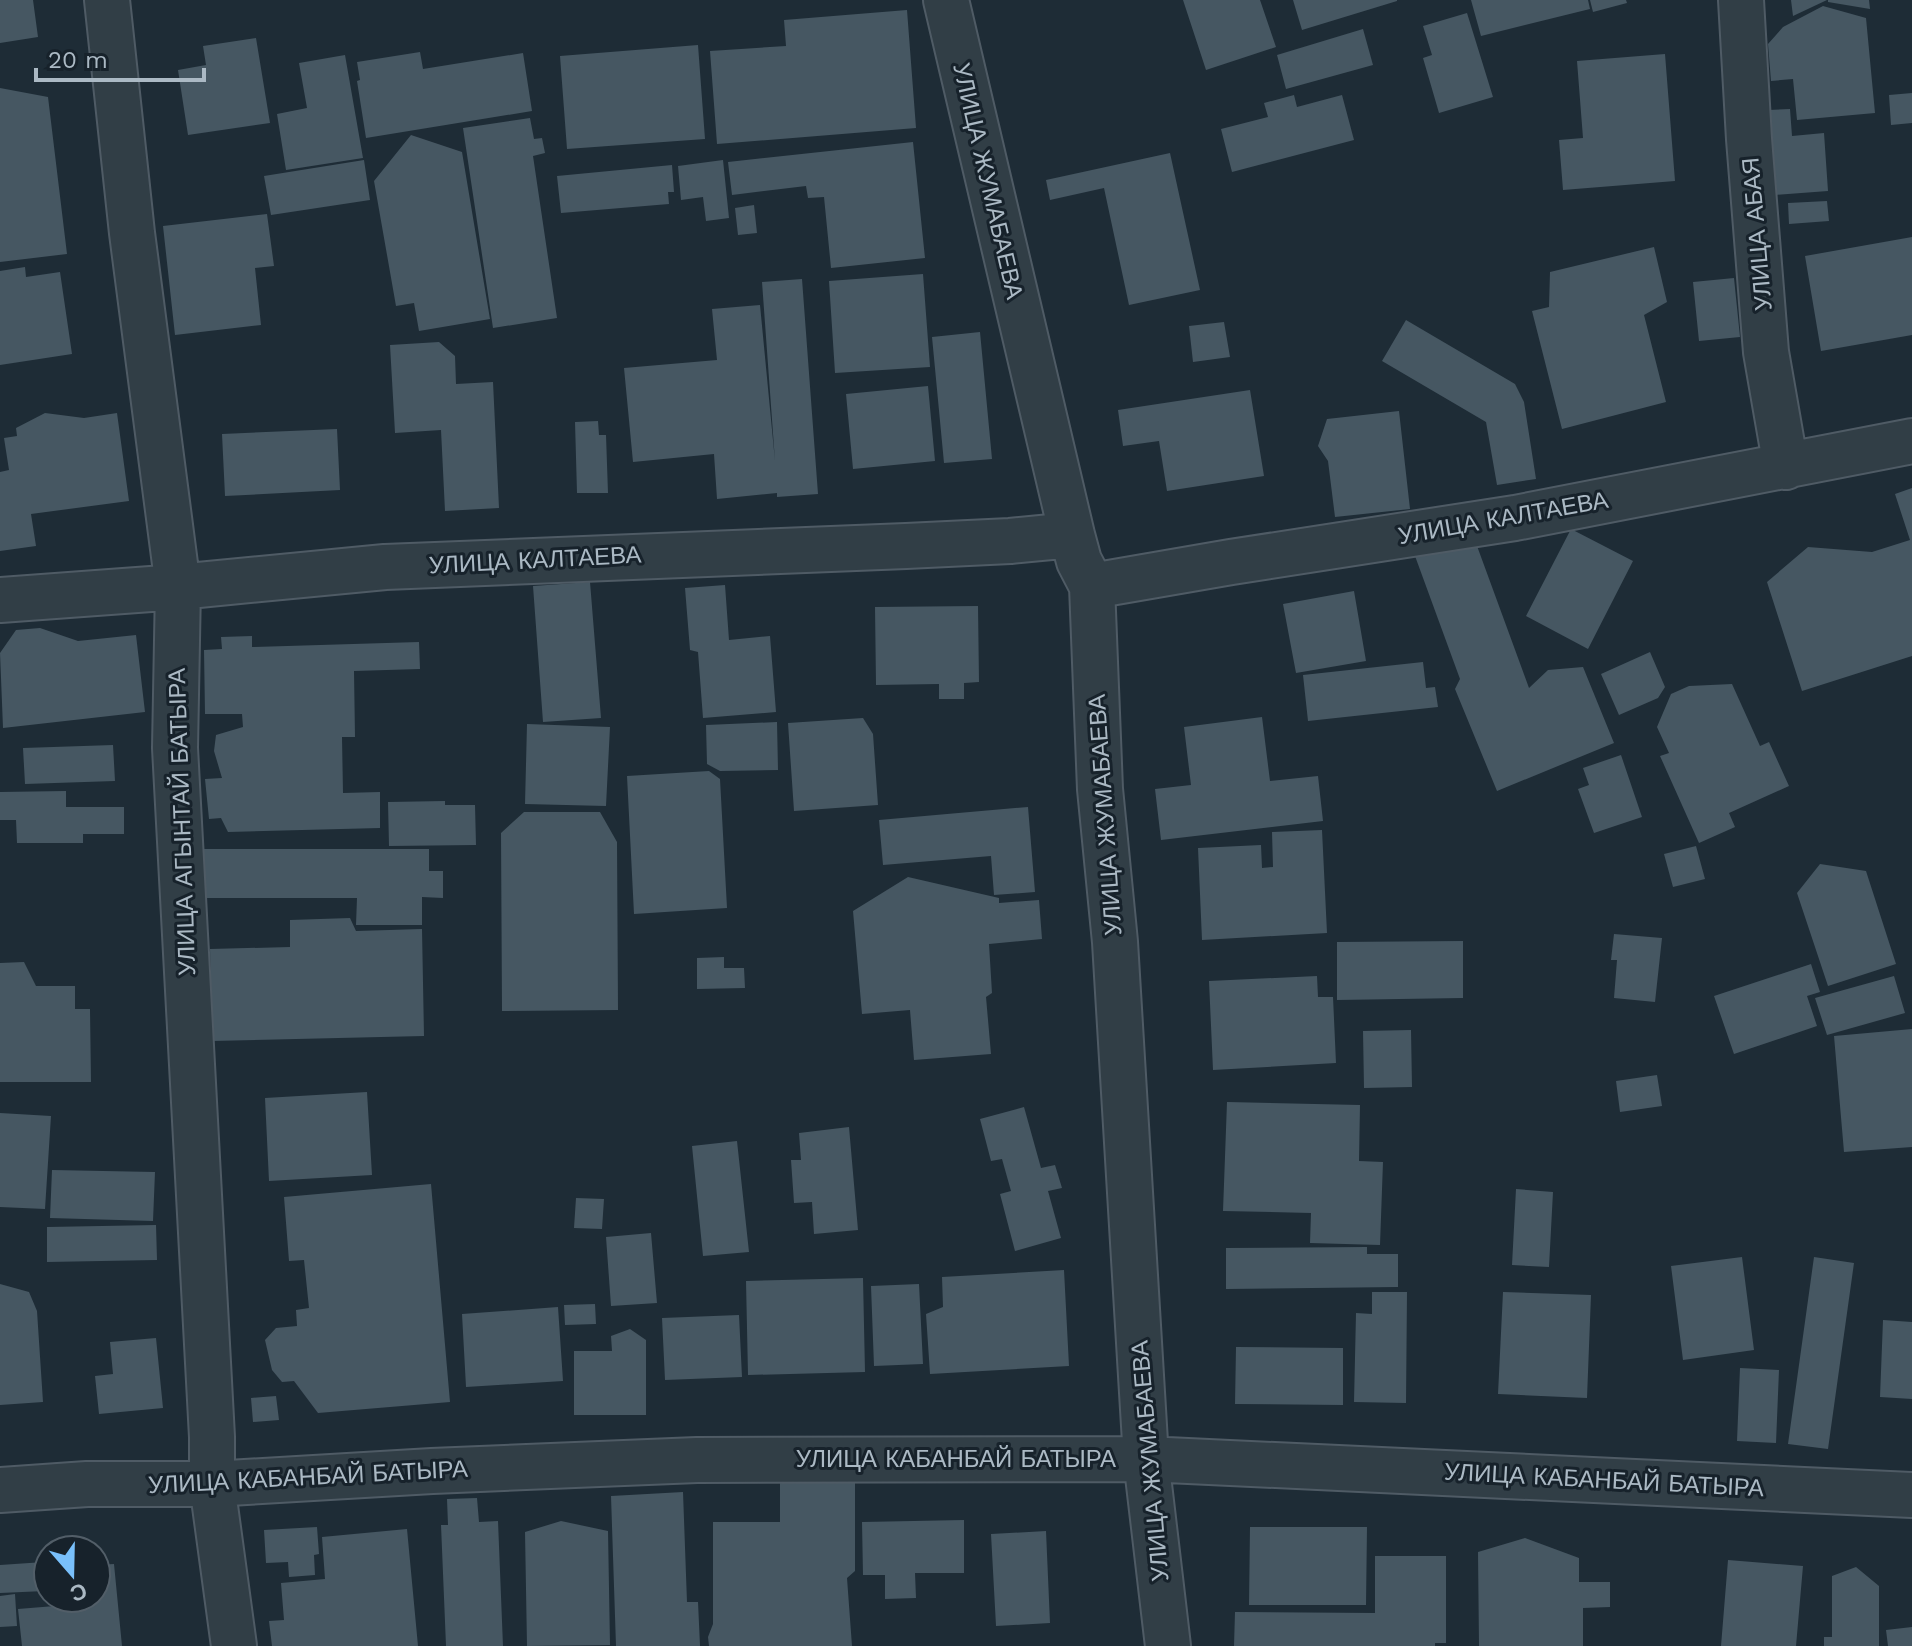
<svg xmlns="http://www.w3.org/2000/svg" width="1912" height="1646" font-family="'Work Sans',sans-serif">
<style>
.building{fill:#465762}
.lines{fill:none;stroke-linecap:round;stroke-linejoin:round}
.street-casing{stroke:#4f5b65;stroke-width:48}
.street{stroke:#313e46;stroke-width:44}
.labels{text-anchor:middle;stroke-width:6;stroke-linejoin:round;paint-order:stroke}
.street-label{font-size:24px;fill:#abb9c4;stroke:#17222b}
</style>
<rect width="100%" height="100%" fill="#1e2c36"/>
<path class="building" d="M 0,0 L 33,0 L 38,37 L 0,43 Z
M 1183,0 L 1260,0 L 1276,47 L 1206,70 Z
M 1293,0 L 1397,0 L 1397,1 L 1302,30 Z
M 1471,0 L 1588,0 L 1590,9 L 1481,36 Z
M 1590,0 L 1626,0 L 1627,3 L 1593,12 Z
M 1791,0 L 1827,0 L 1793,16 Z
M 1828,0 L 1869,0 L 1870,9 L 1828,2 Z
M 1823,6 L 1866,18 L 1875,113 L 1797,120 L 1793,79 L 1771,81 L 1768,44 L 1783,27 Z
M 907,10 L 916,128 L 717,144 L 710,51 L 786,46 L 784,20 Z
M 1467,13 L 1493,97 L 1439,113 L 1423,58 L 1432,55 L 1423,26 Z
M 1363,29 L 1373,65 L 1286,89 L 1277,55 Z
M 256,38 L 270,123 L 188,135 L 178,70 L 206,65 L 203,46 Z
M 698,45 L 705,139 L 567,149 L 560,56 Z
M 420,52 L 423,69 L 523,53 L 532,111 L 366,138 L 357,81 L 360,80 L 357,62 Z
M 1665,54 L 1675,181 L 1563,190 L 1559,140 L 1583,138 L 1577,61 Z
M 345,55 L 363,158 L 286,170 L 277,114 L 307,108 L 299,63 Z
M 0,88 L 48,97 L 67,254 L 0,262 Z
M 1912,93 L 1912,123 L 1891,125 L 1889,95 Z
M 1294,95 L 1297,107 L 1342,95 L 1354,140 L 1232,172 L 1221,129 L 1268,117 L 1264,103 Z
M 1790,109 L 1792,136 L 1824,133 L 1828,191 L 1775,195 L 1768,110 Z
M 530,118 L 534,139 L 542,138 L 545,153 L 533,156 L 557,318 L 493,328 L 463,128 Z
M 411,135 L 462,152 L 490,319 L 419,331 L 414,303 L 396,306 L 374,181 Z
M 913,142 L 925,258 L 831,268 L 824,197 L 808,198 L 806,186 L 732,195 L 728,162 Z
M 1170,153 L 1200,290 L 1129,305 L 1104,188 L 1050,200 L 1046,180 Z
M 364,160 L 370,200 L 271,215 L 264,176 Z
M 723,160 L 729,218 L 706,221 L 703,197 L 681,200 L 678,166 Z
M 672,165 L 674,192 L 668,192 L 669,204 L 561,213 L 557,176 Z
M 1827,201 L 1829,221 L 1789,224 L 1788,203 Z
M 754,205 L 757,233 L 738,235 L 735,208 Z
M 267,214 L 274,266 L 255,268 L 261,325 L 175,335 L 163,226 Z
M 1912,237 L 1912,335 L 1821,351 L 1805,256 Z
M 1654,247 L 1667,302 L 1644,315 L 1666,402 L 1562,429 L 1532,311 L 1549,307 L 1550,272 Z
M 25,267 L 26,277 L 60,272 L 72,354 L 0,365 L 0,271 Z
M 923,274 L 930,367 L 835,373 L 829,281 Z
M 1734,278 L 1740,337 L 1699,341 L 1693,282 Z
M 802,279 L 818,494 L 777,497 L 777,493 L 717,499 L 714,454 L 633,462 L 624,368 L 717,360 L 712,309 L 760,305 L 775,461 L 762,282 Z
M 1406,320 L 1515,384 L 1524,402 L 1536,479 L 1497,485 L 1486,422 L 1382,361 Z
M 1224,322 L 1230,357 L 1193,362 L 1189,326 Z
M 980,332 L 992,459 L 944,463 L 932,337 Z
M 439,342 L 455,356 L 456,384 L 493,382 L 499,508 L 445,511 L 441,430 L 395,433 L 390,345 Z
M 928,386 L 935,461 L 853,469 L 846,394 Z
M 1250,390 L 1264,476 L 1167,491 L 1159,441 L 1123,446 L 1118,410 Z
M 1399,411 L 1410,509 L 1335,517 L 1328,461 L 1318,446 L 1327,419 Z
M 45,413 L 84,418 L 117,413 L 129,501 L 31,514 L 36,546 L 0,551 L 0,472 L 9,470 L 4,438 L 17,436 L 16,428 Z
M 598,421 L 599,435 L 606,435 L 608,493 L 577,493 L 575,422 Z
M 337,429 L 340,490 L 225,496 L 222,434 Z
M 1912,488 L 1912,656 L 1802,691 L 1767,582 L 1808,547 L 1872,552 L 1910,540 L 1895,494 Z
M 1571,529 L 1633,561 L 1588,649 L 1526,616 Z
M 1473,535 L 1529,688 L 1548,670 L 1583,667 L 1614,743 L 1497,791 L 1455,689 L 1460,679 L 1415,556 Z
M 590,582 L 601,718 L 543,722 L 533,586 Z
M 725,585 L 729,640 L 770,636 L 776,712 L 703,718 L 698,652 L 690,650 L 685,588 Z
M 1354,591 L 1366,661 L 1296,673 L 1283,604 Z
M 978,606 L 979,682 L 964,683 L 964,699 L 939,699 L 939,684 L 876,685 L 875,607 Z
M 40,628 L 78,641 L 136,635 L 145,712 L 3,728 L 0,653 L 16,630 Z
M 252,636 L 252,647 L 419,642 L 420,669 L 354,671 L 355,737 L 342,737 L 343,793 L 380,792 L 380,828 L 228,832 L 221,818 L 209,819 L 205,779 L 222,778 L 214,751 L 216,735 L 243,727 L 242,714 L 205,714 L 204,650 L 222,649 L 221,637 Z
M 1650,652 L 1665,687 L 1658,698 L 1619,715 L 1601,674 Z
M 1423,662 L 1426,688 L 1435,687 L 1438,707 L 1308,721 L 1303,675 Z
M 1732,684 L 1760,746 L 1769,742 L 1789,786 L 1729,813 L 1735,827 L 1699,843 L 1660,756 L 1669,753 L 1657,727 L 1671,694 L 1689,686 Z
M 1262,717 L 1270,781 L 1318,776 L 1323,821 L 1161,840 L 1155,789 L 1191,785 L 1184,727 Z
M 863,718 L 873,734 L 878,805 L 794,811 L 788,723 Z
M 777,722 L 778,770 L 720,771 L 707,764 L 706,725 Z
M 527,724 L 610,727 L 606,806 L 525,804 Z
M 113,745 L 115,781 L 25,784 L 23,748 Z
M 1621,755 L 1642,817 L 1594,833 L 1578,789 L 1589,785 L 1583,768 Z
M 709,771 L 720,779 L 727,908 L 634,914 L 627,776 Z
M 66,791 L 66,807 L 124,807 L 124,834 L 83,834 L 83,843 L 17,843 L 16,820 L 0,820 L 0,792 Z
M 445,801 L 445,805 L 475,805 L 476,845 L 389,846 L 388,802 Z
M 1028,807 L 1035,892 L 994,895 L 991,856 L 883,865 L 879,820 Z
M 524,812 L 600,812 L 617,842 L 618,1010 L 502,1011 L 501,833 Z
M 1322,830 L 1327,933 L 1202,940 L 1198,848 L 1261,845 L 1262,868 L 1273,867 L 1272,832 Z
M 1696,846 L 1705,879 L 1673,887 L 1664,854 Z
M 202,849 L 429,849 L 429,871 L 443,871 L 443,898 L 422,897 L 422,925 L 356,925 L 357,898 L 202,898 Z
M 1820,864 L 1866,871 L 1896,964 L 1828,986 L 1797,893 Z
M 908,877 L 999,898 L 999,903 L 1039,900 L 1042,939 L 989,944 L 992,993 L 986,997 L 991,1054 L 914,1060 L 910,1010 L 862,1014 L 853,911 Z
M 350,918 L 356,931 L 422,929 L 424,1036 L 212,1041 L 210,949 L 290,947 L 290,920 Z
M 1614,934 L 1662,938 L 1655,1002 L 1614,998 L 1617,960 L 1611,960 Z
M 1463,941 L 1463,998 L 1337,1000 L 1337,942 Z
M 724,957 L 724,968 L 744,968 L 745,988 L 697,989 L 697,958 Z
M 24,962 L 36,986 L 75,986 L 75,1009 L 90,1009 L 91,1082 L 0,1082 L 0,963 Z
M 1811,964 L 1820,992 L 1807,996 L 1817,1026 L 1734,1054 L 1714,996 Z
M 1317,976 L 1318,997 L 1333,997 L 1336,1063 L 1213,1070 L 1209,981 Z
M 1894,976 L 1905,1013 L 1827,1035 L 1815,998 Z
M 1912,1029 L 1912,1147 L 1844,1152 L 1834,1036 Z
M 1411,1030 L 1412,1087 L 1364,1088 L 1363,1031 Z
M 1657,1075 L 1662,1106 L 1620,1112 L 1616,1081 Z
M 367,1092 L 372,1175 L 269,1181 L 265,1098 Z
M 1227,1102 L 1360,1105 L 1359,1161 L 1383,1162 L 1380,1245 L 1310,1243 L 1311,1213 L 1223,1211 Z
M 1024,1107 L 1041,1168 L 1055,1165 L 1062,1188 L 1048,1191 L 1061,1238 L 1015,1251 L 1000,1194 L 1011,1191 L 1002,1159 L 991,1161 L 980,1119 Z
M 0,1113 L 51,1116 L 45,1209 L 0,1207 Z
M 849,1127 L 858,1230 L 814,1234 L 812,1202 L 794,1203 L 791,1160 L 801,1160 L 799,1133 Z
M 737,1141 L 749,1252 L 703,1256 L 692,1146 Z
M 52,1170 L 155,1172 L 153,1221 L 50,1218 Z
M 431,1184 L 450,1402 L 318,1413 L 294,1381 L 282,1382 L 272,1370 L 265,1340 L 276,1328 L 297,1326 L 296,1310 L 309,1308 L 304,1260 L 289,1261 L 284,1197 Z
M 1516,1189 L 1553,1192 L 1549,1267 L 1512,1265 Z
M 576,1198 L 604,1199 L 602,1229 L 574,1228 Z
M 156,1225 L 157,1260 L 47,1262 L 47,1227 Z
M 651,1233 L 657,1303 L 611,1306 L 606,1237 Z
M 1367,1247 L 1367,1254 L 1398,1254 L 1398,1287 L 1226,1289 L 1226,1248 Z
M 1742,1257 L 1754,1350 L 1683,1360 L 1671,1266 Z
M 1814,1257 L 1854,1263 L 1828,1449 L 1788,1444 Z
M 1064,1270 L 1069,1366 L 930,1374 L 926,1314 L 943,1307 L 942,1277 Z
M 863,1278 L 865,1372 L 748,1375 L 746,1281 Z
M 0,1284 L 29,1292 L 37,1311 L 43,1402 L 0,1405 Z
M 919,1284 L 923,1364 L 874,1366 L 871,1286 Z
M 1372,1292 L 1407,1292 L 1406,1403 L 1354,1402 L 1356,1313 L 1372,1314 Z
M 1503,1292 L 1591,1295 L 1587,1398 L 1498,1394 Z
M 595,1304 L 596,1324 L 565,1325 L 564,1305 Z
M 558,1307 L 563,1381 L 466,1387 L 462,1314 Z
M 739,1315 L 742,1377 L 665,1380 L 662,1318 Z
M 1883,1320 L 1912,1322 L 1912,1399 L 1880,1397 Z
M 630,1329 L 646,1340 L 646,1415 L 574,1415 L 574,1351 L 612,1351 L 611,1336 Z
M 156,1338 L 163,1408 L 99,1414 L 95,1376 L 113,1374 L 110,1342 Z
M 1236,1347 L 1343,1348 L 1343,1405 L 1235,1404 Z
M 1740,1368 L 1779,1370 L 1776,1443 L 1737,1441 Z
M 276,1396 L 279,1420 L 253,1422 L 251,1398 Z
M 855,1480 L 855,1571 L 847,1578 L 852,1646 L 709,1646 L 708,1637 L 713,1624 L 713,1522 L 780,1522 L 780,1481 Z
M 683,1492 L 687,1602 L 698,1602 L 700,1646 L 616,1646 L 611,1496 Z
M 477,1498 L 479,1522 L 498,1521 L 503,1646 L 446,1646 L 441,1525 L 448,1525 L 447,1499 Z
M 964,1520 L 964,1573 L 915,1573 L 916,1598 L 885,1599 L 885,1575 L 863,1575 L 862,1522 Z
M 561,1521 L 608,1531 L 610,1645 L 527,1646 L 525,1532 Z
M 317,1527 L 319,1554 L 314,1555 L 315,1575 L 289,1577 L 288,1562 L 266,1563 L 264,1530 Z
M 1250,1527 L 1367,1527 L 1366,1605 L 1249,1605 Z
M 407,1529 L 418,1646 L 272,1646 L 269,1621 L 284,1620 L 281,1583 L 325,1579 L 322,1537 Z
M 1046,1531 L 1050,1623 L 996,1626 L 991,1534 Z
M 1525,1538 L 1579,1558 L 1579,1582 L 1610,1582 L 1610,1607 L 1583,1608 L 1583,1646 L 1479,1646 L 1478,1552 Z
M 1375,1556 L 1446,1556 L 1446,1643 L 1435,1643 L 1435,1646 L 1234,1646 L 1235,1612 L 1375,1613 Z
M 1728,1560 L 1803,1566 L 1796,1646 L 1721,1646 Z
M 44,1562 L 45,1591 L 0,1593 L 0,1565 Z
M 114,1564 L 122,1646 L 22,1646 L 18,1609 L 67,1605 L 66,1598 L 96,1598 L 96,1565 Z
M 1856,1567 L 1879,1586 L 1879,1646 L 1824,1646 L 1824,1637 L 1832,1637 L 1832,1576 Z
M 15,1594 L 17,1626 L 0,1627 L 0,1596 Z
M 1912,1627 L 1912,1646 L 1888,1646 L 1886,1630 Z"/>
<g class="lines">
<g class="street-casing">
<path id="street" d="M 107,0 L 132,233 L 178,587 L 175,748 L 212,1437 L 212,1484 L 234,1646
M 946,0 L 1072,535 L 1079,561 L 1092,586 L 1100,789 L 1115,942 L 1146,1459 L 1168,1646
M 1741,0 L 1749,139 L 1766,352 L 1786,467
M 1092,586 L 1231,562 L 1515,518 L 1912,441
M 0,600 L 178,587 L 385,567 L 906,546 L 1010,541 L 1072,535
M 0,1490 L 87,1484 L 212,1484 L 432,1471 L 697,1460 L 1146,1459 L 1912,1495"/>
</g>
<use href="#street" class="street"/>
</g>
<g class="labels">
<g class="street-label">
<text transform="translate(988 181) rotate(77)" y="8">УЛИЦА ЖУМАБАЕВА</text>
<text transform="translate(1757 234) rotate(-95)" y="8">УЛИЦА АБАЯ</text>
<text transform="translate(1503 518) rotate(-10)" y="8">УЛИЦА КАЛТАЕВА</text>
<text transform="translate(535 560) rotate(-3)" y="8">УЛИЦА КАЛТАЕВА</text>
<text transform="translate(1105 815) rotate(-94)" y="8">УЛИЦА ЖУМАБАЕВА</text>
<text transform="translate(182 822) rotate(-92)" y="8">УЛИЦА АГЫНТАЙ БАТЫРА</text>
<text x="956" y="1467">УЛИЦА КАБАНБАЙ БАТЫРА</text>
<text transform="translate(1150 1461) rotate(-95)" y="8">УЛИЦА ЖУМАБАЕВА</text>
<text transform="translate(308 1477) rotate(-3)" y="8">УЛИЦА КАБАНБАЙ БАТЫРА</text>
<text transform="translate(1604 1480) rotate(3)" y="8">УЛИЦА КАБАНБАЙ БАТЫРА</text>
</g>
</g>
<g transform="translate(72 1574) rotate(160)"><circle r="38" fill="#17222b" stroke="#525e68" stroke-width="2"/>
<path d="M0-6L14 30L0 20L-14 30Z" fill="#79c0fb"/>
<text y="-12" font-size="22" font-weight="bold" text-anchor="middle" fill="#abb9c4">С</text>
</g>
<path d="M36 68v12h168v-12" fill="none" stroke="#abb9c4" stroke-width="4"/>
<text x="48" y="68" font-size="24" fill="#abb9c4" stroke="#17222b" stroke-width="6" paint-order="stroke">20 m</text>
</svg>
